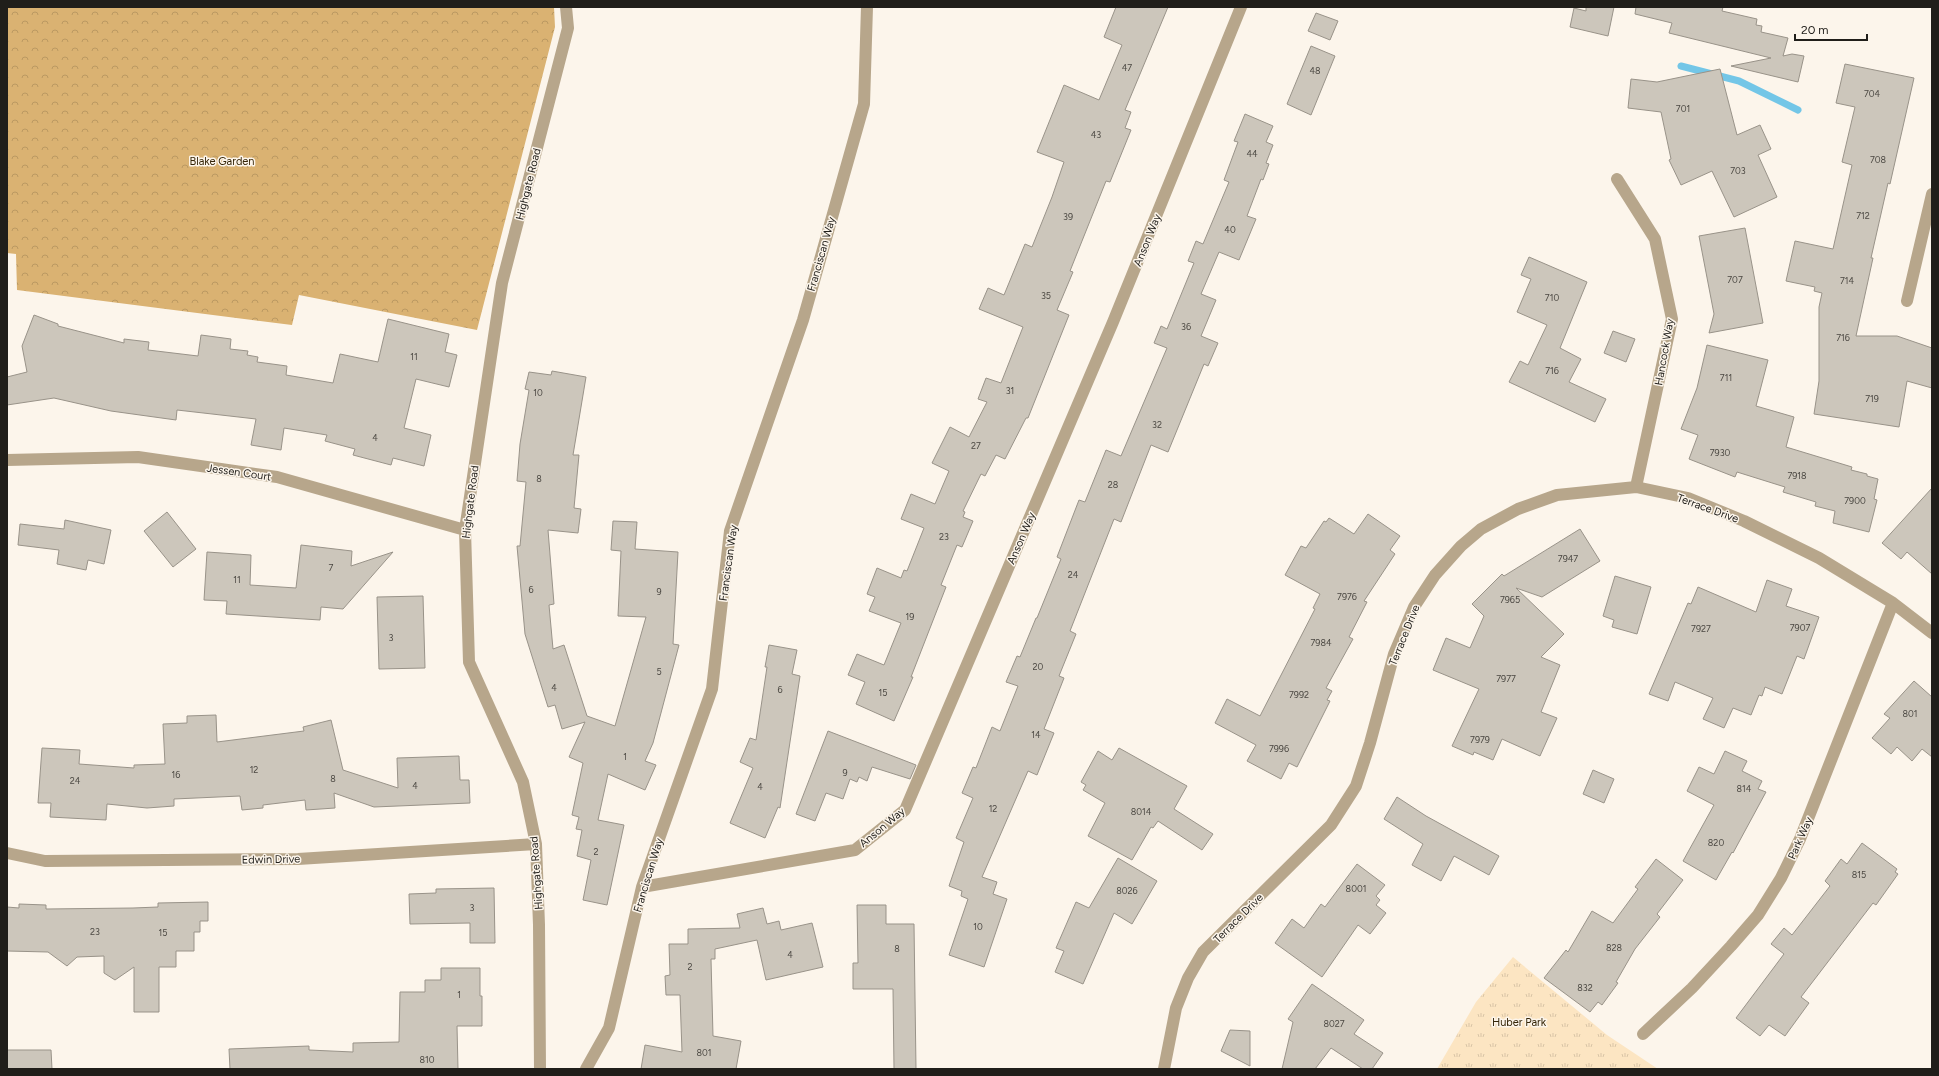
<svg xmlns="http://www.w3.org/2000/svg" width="1939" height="1076" font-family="Figtree,sans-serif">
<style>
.grass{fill:url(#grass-tufts)}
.forest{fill:url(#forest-crowns)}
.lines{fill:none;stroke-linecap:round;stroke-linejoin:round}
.stream{stroke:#73c6e7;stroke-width:7}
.building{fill:#ccc6bb;stroke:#999389}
.minor{stroke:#b7a68b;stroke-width:12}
.labels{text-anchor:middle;stroke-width:3;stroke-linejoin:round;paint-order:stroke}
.number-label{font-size:9px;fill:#4b4842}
.park-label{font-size:11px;fill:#362608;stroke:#fcf5eb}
.street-label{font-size:11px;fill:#201e1a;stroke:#fcf5eb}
</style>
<defs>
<pattern id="grass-tufts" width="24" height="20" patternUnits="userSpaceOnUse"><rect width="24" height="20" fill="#fce5c2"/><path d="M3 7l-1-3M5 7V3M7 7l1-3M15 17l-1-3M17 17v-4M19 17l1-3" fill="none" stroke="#d8c4a6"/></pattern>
<pattern id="forest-crowns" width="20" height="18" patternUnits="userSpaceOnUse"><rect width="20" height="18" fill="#dab272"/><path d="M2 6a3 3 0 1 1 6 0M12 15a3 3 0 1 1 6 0" fill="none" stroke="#bb9962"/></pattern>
</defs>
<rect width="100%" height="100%" fill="#fcf5eb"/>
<path class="grass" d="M 1513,957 L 1607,1035 L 1658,1069 L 1437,1069 L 1476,1002 Z"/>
<path class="forest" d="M 7,7 L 554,7 L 555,27 L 477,330 L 299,295 L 292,325 L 17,290 L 16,254 L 7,253 Z"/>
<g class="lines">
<path class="stream" d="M 1681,66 L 1739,81 L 1798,110"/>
</g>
<path class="building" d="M 1116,7 L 1168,7 L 1125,110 L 1131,112 L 1125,128 L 1131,130 L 1110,182 L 1106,181 L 1070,271 L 1073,272 L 1057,310 L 1069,315 L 1028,418 L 1026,418 L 1005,459 L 996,455 L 985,476 L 981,474 L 963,511 L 965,512 L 963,517 L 973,521 L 962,547 L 957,545 L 941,585 L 946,587 L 911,677 L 913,677 L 894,721 L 856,704 L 865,682 L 848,675 L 857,654 L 884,665 L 901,623 L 869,611 L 875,597 L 867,594 L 877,568 L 901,578 L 904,570 L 907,571 L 924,528 L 901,519 L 911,494 L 935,504 L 949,471 L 932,463 L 950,427 L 969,437 L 987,402 L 978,399 L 986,378 L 1001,383 L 1023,327 L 979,309 L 988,288 L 1004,295 L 1025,244 L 1032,247 L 1052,197 L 1064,162 L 1037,152 L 1064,85 L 1099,100 L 1122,45 L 1104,37 Z
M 1586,7 L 1614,7 L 1608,36 L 1570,27 L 1574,8 L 1586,11 Z
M 1636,7 L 1723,7 L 1722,11 L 1757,19 L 1756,25 L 1762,26 L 1761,32 L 1788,38 L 1783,56 L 1792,54 L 1804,56 L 1798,82 L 1731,66 L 1771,58 L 1669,33 L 1672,23 L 1635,14 Z
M 1316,13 L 1338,21 L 1330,40 L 1308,31 Z
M 1311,46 L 1335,56 L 1311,115 L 1287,104 Z
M 1845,64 L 1914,78 L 1890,184 L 1888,183 L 1871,258 L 1873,258 L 1856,336 L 1897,336 L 1932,348 L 1932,388 L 1907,381 L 1899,427 L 1814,414 L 1819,381 L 1819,307 L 1822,293 L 1814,291 L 1815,287 L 1786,281 L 1795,241 L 1833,249 L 1852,165 L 1842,162 L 1855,107 L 1836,103 Z
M 1720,69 L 1737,135 L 1760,125 L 1771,149 L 1758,155 L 1777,197 L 1734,217 L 1712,171 L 1681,185 L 1669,160 L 1671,159 L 1661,112 L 1628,108 L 1631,79 L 1657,82 Z
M 1245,114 L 1273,126 L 1266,142 L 1273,145 L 1266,163 L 1269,164 L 1263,180 L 1261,179 L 1247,216 L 1256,219 L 1239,260 L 1219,252 L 1201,294 L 1216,300 L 1201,336 L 1218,343 L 1208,366 L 1204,364 L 1168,452 L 1151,445 L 1121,522 L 1114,519 L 1070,631 L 1076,634 L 1059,676 L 1064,678 L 1044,729 L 1054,733 L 1037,775 L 1028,771 L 982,877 L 997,882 L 993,894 L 1007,899 L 984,967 L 949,955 L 968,899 L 961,896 L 962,891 L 949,886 L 964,842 L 956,838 L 973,798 L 962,793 L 973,767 L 976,768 L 992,727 L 1000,731 L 1018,686 L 1006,682 L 1017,656 L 1020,657 L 1036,618 L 1037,618 L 1061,559 L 1057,557 L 1079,500 L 1085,502 L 1106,450 L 1121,456 L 1167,348 L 1154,343 L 1161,326 L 1167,329 L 1194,263 L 1188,261 L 1196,241 L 1203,244 L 1229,182 L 1224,180 L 1238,142 L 1234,141 Z
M 1745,228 L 1763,323 L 1709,333 L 1714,314 L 1699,236 Z
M 1529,257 L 1587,282 L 1560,348 L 1581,359 L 1569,382 L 1606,399 L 1595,422 L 1509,382 L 1520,361 L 1528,365 L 1547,325 L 1517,312 L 1531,279 L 1521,275 Z
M 34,315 L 58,324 L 58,326 L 124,343 L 124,339 L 149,342 L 148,350 L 198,356 L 201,335 L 231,339 L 230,349 L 248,351 L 247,355 L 258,357 L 257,362 L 287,366 L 286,375 L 333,383 L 340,354 L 378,362 L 388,319 L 449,334 L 445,352 L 457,355 L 449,387 L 416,379 L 404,428 L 431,435 L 424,466 L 393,458 L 391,465 L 353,455 L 355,449 L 325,441 L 327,435 L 284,428 L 281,450 L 251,445 L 256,419 L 177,410 L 176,420 L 111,411 L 54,398 L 7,405 L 7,377 L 27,372 L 22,346 Z
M 1613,331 L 1635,339 L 1626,362 L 1604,353 Z
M 1707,345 L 1768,360 L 1756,406 L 1794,417 L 1786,447 L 1852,467 L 1851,470 L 1867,474 L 1867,476 L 1878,479 L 1874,499 L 1877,500 L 1869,532 L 1833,523 L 1835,511 L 1815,506 L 1816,502 L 1783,492 L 1785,487 L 1737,472 L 1735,477 L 1689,459 L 1698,435 L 1681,429 L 1697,388 Z
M 552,371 L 586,377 L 573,455 L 579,455 L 574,508 L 581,509 L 578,533 L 548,530 L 554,604 L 549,605 L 553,649 L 564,645 L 587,716 L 615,726 L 646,617 L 618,616 L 621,551 L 611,550 L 613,521 L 637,522 L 635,549 L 678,552 L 673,644 L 679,645 L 653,743 L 645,761 L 656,765 L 645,790 L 608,774 L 598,820 L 624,825 L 607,905 L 583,900 L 591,860 L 577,856 L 582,830 L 576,829 L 579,817 L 572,815 L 583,763 L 569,757 L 585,722 L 562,729 L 555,705 L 548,707 L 525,634 L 517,546 L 520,546 L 526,482 L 517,481 L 520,444 L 529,390 L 525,389 L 529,372 L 551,375 Z
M 1932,488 L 1932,574 L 1907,552 L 1901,559 L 1882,543 Z
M 167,512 L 196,549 L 173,567 L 144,531 Z
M 1368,514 L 1400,536 L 1390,550 L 1395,554 L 1364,601 L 1367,602 L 1349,637 L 1353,639 L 1326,688 L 1332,691 L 1327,700 L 1330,701 L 1297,767 L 1289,763 L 1281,779 L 1247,761 L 1256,745 L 1215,723 L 1227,699 L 1260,716 L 1315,609 L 1313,608 L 1320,594 L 1285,575 L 1301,546 L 1306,548 L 1324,521 L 1326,522 L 1329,518 L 1354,534 Z
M 65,520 L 111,530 L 104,564 L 88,560 L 86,570 L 57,564 L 59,550 L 18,545 L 20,524 L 64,529 Z
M 1580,529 L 1600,561 L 1542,597 L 1516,588 L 1564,634 L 1541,657 L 1560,665 L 1541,712 L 1557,718 L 1540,756 L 1502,739 L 1493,760 L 1474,752 L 1473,755 L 1452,746 L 1479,689 L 1433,670 L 1446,638 L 1470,648 L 1484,616 L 1472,604 L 1502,574 L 1504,576 Z
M 301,545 L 352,551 L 351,566 L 393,552 L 343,609 L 321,607 L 320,620 L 226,614 L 227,601 L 204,600 L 207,552 L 251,555 L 250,585 L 296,588 Z
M 1615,576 L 1651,587 L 1637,634 L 1612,627 L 1614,620 L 1603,616 Z
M 1767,580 L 1792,589 L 1786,606 L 1819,617 L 1804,659 L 1797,656 L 1782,694 L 1765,687 L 1762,696 L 1759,695 L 1751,715 L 1733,708 L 1724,728 L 1703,719 L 1713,698 L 1675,682 L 1668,701 L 1649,694 L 1688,603 L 1691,604 L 1698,587 L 1756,612 Z
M 423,596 L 425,668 L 379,669 L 377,597 Z
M 769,645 L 797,650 L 792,674 L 800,676 L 780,808 L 778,807 L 765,838 L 730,823 L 753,768 L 740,762 L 750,738 L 756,740 L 767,667 L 765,667 Z
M 1914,681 L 1932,697 L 1932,757 L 1922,749 L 1912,761 L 1897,747 L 1891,754 L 1872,738 L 1890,718 L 1884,714 Z
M 216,715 L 217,742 L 304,731 L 303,727 L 331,720 L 343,770 L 398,788 L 397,758 L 459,756 L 460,780 L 469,780 L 470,803 L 374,807 L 334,793 L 335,808 L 306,810 L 305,800 L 263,805 L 263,808 L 242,810 L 240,796 L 174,799 L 174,806 L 147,808 L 107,804 L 106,820 L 50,817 L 51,803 L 38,803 L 42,748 L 80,750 L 79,764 L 134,768 L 134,765 L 165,764 L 163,724 L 187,723 L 187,716 Z
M 828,731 L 916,765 L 910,779 L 872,767 L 867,781 L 859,777 L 857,782 L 850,779 L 843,799 L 826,793 L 815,821 L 796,814 Z
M 1119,748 L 1187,786 L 1174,809 L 1213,834 L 1202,850 L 1158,821 L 1153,828 L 1151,827 L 1132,860 L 1088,836 L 1105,803 L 1083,790 L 1086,785 L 1081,782 L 1098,751 L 1112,760 Z
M 1725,751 L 1747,761 L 1742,771 L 1762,781 L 1758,789 L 1766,792 L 1733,853 L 1732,852 L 1716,880 L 1683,861 L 1714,805 L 1687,791 L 1699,767 L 1714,774 Z
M 1593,770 L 1614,779 L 1604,803 L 1583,794 Z
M 1397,797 L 1426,816 L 1499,856 L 1489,875 L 1454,856 L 1441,881 L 1412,865 L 1423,844 L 1384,819 Z
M 1862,843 L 1897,869 L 1895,872 L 1898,874 L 1876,905 L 1873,903 L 1801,997 L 1809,1003 L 1785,1036 L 1769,1025 L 1760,1036 L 1736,1018 L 1784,954 L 1771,944 L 1784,928 L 1792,935 L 1830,886 L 1825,881 L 1841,859 L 1847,864 Z
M 1118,858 L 1157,881 L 1132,924 L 1114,913 L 1083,984 L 1055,972 L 1064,951 L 1056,948 L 1076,902 L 1089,908 Z
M 1656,859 L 1683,880 L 1657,914 L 1660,917 L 1635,949 L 1616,982 L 1618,983 L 1602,1005 L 1598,1002 L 1590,1012 L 1544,978 L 1566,950 L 1568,952 L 1592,911 L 1613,923 L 1638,889 L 1635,887 Z
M 1357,864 L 1385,885 L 1376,896 L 1380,900 L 1376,905 L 1386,913 L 1370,934 L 1358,925 L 1322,977 L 1275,943 L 1292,919 L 1304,928 L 1321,904 L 1325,907 Z
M 494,888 L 495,943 L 470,943 L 470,923 L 410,924 L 409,894 L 436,893 L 436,889 Z
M 208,902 L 208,921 L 200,921 L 200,932 L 194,932 L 194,951 L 176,951 L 176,967 L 159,967 L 159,1012 L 134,1012 L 134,967 L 115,980 L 104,973 L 104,956 L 77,957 L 67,966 L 48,952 L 7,951 L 7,907 L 19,908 L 19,904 L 46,905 L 46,909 L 133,908 L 158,907 L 158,903 Z
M 857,905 L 886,905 L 886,924 L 914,924 L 916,1069 L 894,1069 L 893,989 L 853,989 L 853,963 L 858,963 Z
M 763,908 L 767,924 L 779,921 L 781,930 L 812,923 L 823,967 L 766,980 L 757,940 L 715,949 L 715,959 L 711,959 L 713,1036 L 741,1041 L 736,1069 L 641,1069 L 645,1045 L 682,1052 L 680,995 L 666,995 L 665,976 L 670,975 L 669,944 L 688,944 L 688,929 L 740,928 L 737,914 Z
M 441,968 L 480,968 L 480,996 L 482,996 L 482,1026 L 457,1026 L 458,1069 L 230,1069 L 229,1049 L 309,1046 L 309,1050 L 353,1052 L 353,1043 L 399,1042 L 400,992 L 425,992 L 425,980 L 441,980 Z
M 1312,984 L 1364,1020 L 1354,1034 L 1383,1053 L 1372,1069 L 1363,1069 L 1331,1048 L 1315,1069 L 1282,1069 L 1293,1022 L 1288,1019 Z
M 1230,1030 L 1250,1031 L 1250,1066 L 1221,1051 Z
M 7,1050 L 51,1050 L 52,1069 L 7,1069 Z"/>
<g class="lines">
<path class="minor" d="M 1617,179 L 1655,239 L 1672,319 L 1636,487
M 1907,301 L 1932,194
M 7,460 L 138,457 L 277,477 L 465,530
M 7,853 L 45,861 L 298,859 L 536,844
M 642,887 L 855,850 L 905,810 L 1113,322 L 1241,7
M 1643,1034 L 1692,988 L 1731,946 L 1758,915 L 1781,878 L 1800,839 L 1893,603
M 540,1069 L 539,925 L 536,844 L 523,782 L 469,662 L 465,530 L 502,283 L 568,28 L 566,7
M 586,1069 L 609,1028 L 642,887 L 712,689 L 730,531 L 803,320 L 864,104 L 867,7
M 1164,1069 L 1176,1008 L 1188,978 L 1203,952 L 1331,825 L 1356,786 L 1370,743 L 1394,654 L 1414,607 L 1435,575 L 1461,546 L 1481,529 L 1518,509 L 1557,495 L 1636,487 L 1688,498 L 1744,521 L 1819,558 L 1893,603 L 1932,633"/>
</g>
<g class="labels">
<g class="number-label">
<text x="1127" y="71">47</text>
<text x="1315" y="74">48</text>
<text x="1872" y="97">704</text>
<text x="1683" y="112">701</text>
<text x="1096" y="138">43</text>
<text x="1252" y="157">44</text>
<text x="1878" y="163">708</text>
<text x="1738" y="174">703</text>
<text x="1863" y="219">712</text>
<text x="1068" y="220">39</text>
<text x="1230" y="233">40</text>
<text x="1735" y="283">707</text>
<text x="1847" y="284">714</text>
<text x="1046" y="299">35</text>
<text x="1552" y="301">710</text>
<text x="1186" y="330">36</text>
<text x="1843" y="341">716</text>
<text x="414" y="360">11</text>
<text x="1552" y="374">716</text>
<text x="1726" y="381">711</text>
<text x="1010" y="394">31</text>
<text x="538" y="396">10</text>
<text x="1872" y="402">719</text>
<text x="1157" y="428">32</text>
<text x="375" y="441">4</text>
<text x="976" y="449">27</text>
<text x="1720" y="456">7930</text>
<text x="1797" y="479">7918</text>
<text x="539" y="482">8</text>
<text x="1113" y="488">28</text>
<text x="1855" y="504">7900</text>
<text x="944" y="540">23</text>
<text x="1568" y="562">7947</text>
<text x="331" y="571">7</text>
<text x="1073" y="578">24</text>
<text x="237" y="583">11</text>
<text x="531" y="593">6</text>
<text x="659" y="595">9</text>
<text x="1347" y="600">7976</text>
<text x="1510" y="603">7965</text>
<text x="910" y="620">19</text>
<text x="1800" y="631">7907</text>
<text x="1701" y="632">7927</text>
<text x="391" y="641">3</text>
<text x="1321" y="646">7984</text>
<text x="1038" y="670">20</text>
<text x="659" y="675">5</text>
<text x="1506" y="682">7977</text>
<text x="554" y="691">4</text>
<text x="780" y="693">6</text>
<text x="883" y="696">15</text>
<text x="1299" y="698">7992</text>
<text x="1910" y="717">801</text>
<text x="1036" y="738">14</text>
<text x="1480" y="743">7979</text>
<text x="1279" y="752">7996</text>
<text x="625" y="760">1</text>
<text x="254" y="773">12</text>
<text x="845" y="776">9</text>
<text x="176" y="778">16</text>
<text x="333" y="782">8</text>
<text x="75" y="784">24</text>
<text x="415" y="789">4</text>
<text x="760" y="790">4</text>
<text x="1744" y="792">814</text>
<text x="993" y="812">12</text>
<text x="1141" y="815">8014</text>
<text x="1716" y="846">820</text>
<text x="596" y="855">2</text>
<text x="1859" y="878">815</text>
<text x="1356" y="892">8001</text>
<text x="1127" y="894">8026</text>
<text x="472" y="911">3</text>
<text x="978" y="930">10</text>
<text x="95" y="935">23</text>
<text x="163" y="936">15</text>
<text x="1614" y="951">828</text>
<text x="897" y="952">8</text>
<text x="790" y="958">4</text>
<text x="690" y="970">2</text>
<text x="1585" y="991">832</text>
<text x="459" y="998">1</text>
<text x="1334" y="1027">8027</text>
<text x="704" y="1056">801</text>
<text x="427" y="1063">810</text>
</g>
<g class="park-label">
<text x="222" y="165">Blake Garden</text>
<text x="1519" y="1026">Huber Park</text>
</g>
<g class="street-label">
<text transform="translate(528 184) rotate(-76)" y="4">Highgate Road</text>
<text transform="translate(1147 240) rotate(-68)" y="4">Anson Way</text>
<text transform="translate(821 254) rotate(-74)" y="4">Franciscan Way</text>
<text transform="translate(1664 352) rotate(-80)" y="4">Hancock Way</text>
<text transform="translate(239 472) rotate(8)" y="4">Jessen Court</text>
<text transform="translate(470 502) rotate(-83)" y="4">Highgate Road</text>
<text transform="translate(1708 508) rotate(20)" y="4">Terrace Drive</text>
<text transform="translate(1021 538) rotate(-67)" y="4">Anson Way</text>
<text transform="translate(728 563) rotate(-82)" y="4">Franciscan Way</text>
<text transform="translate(1404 635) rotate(-68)" y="4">Terrace Drive</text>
<text transform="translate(882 827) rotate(-40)" y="4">Anson Way</text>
<text transform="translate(1800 838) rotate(-66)" y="4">Park Way</text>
<text transform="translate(271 859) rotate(-1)" y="4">Edwin Drive</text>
<text transform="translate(536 873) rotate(-94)" y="4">Highgate Road</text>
<text transform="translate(648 875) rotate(-73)" y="4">Franciscan Way</text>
<text transform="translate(1238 918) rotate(-45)" y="4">Terrace Drive</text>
</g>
</g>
<rect width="1939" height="1076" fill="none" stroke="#201e1a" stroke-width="16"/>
<path d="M1795 34v6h72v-6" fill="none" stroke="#201e1a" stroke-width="2"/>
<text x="1801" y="34" font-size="12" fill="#201e1a" stroke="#fcf5eb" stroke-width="3" paint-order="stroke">20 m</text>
</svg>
